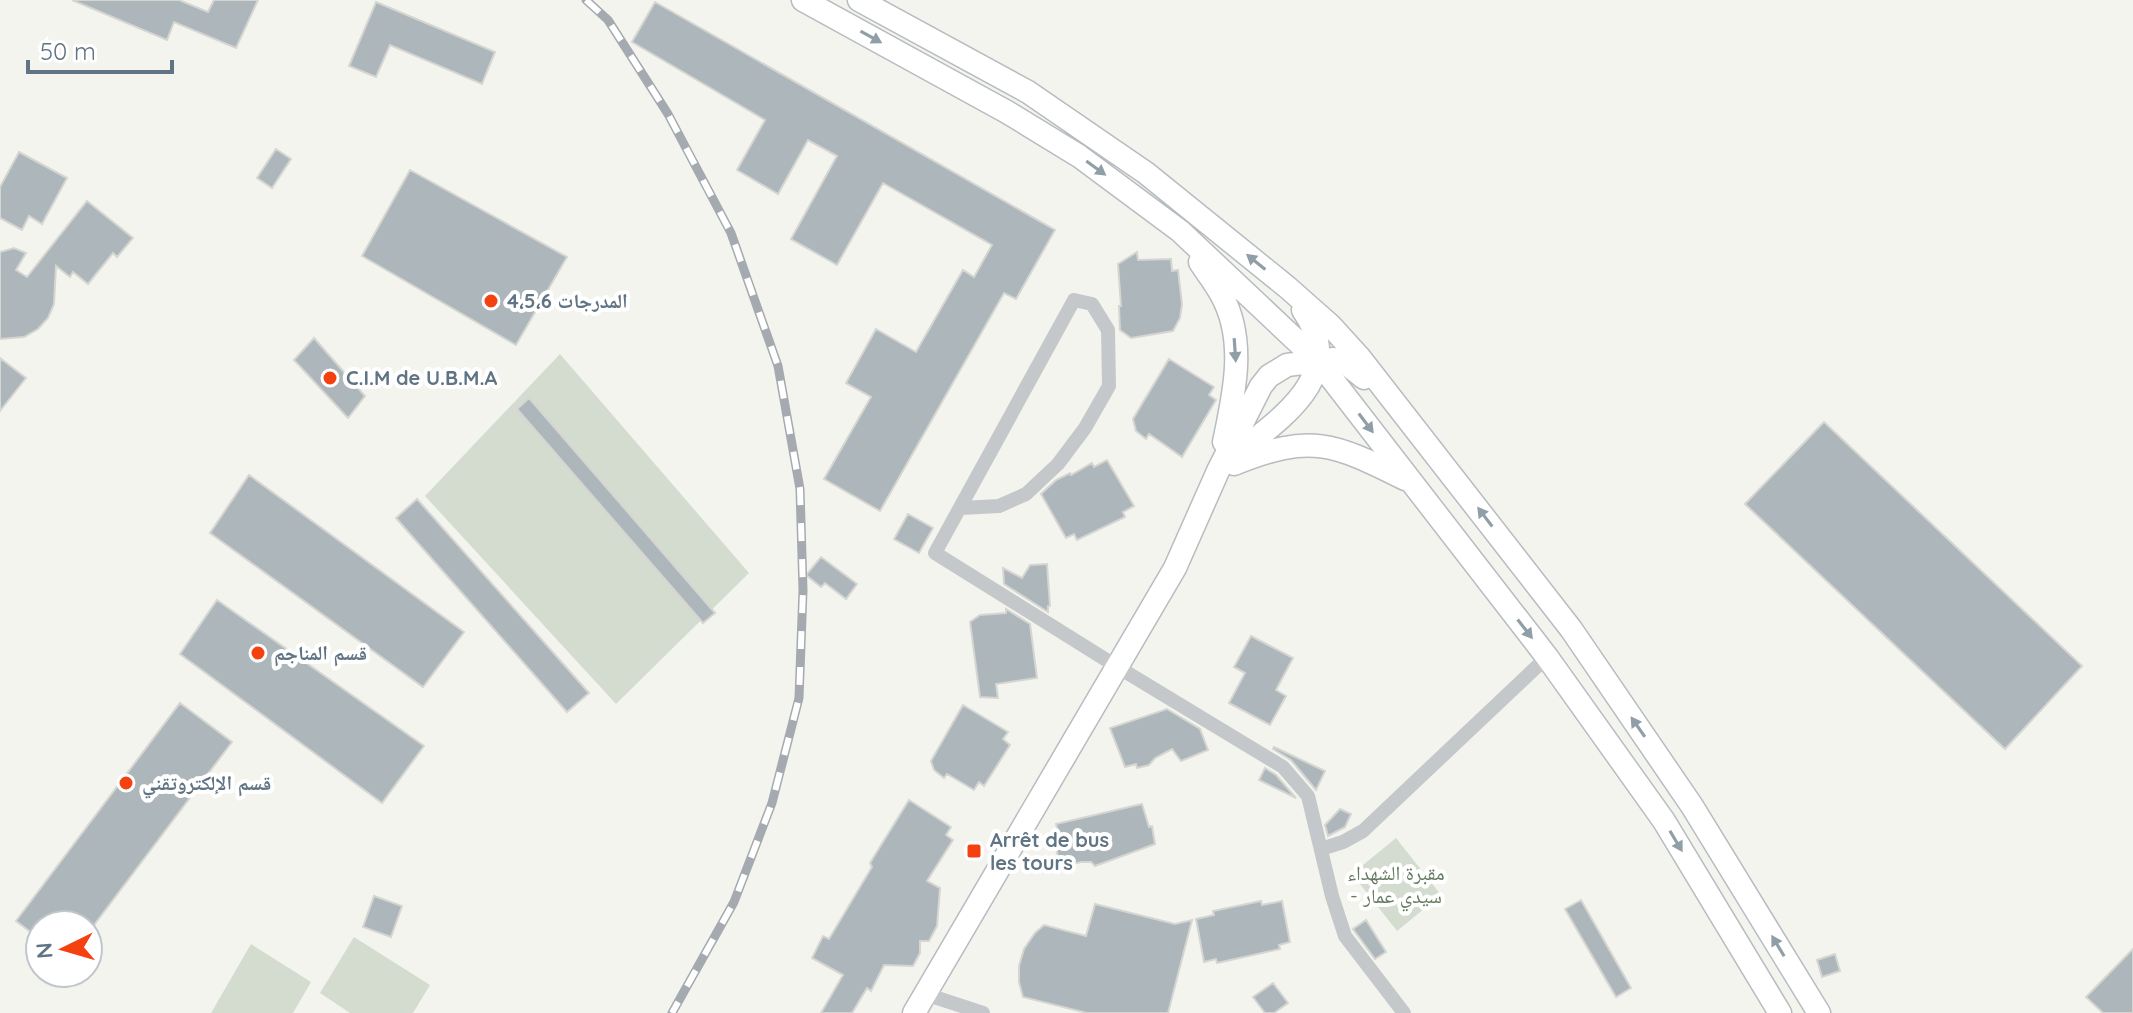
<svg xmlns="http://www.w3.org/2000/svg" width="2133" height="1013" font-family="Quicksand,'Noto Naskh Arabic',sans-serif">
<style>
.green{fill:#d4dccf}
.building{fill:#adb6ba;stroke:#d5d5d2;stroke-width:2}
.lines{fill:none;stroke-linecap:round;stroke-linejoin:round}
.secondary-casing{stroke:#b7bcc0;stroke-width:25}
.street{stroke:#c5c8cb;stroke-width:14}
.secondary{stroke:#fff;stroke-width:22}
.rail-casing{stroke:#a4aaaf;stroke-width:9}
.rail{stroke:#fff;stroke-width:6;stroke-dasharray:18;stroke-linecap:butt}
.oneway{fill:#909ea8}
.poi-dot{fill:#f4410f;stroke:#fff;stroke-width:3}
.labels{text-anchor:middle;stroke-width:8;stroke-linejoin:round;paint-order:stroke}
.poi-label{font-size:20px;font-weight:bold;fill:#607483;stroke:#fff;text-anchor:start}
.park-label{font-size:20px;fill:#657a5f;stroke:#fff}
</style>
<rect width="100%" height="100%" fill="#f4f4ef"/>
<path class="green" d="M 560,354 L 749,573 L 616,704 L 425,496 Z
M 1396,838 L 1441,895 L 1397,931 L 1352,874 Z
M 354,937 L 430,985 L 413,1013 L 350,1013 L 320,993 Z
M 251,944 L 311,982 L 293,1013 L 211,1013 Z"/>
<path class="building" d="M 72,0 L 179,0 L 208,12 L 214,0 L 258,0 L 236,48 L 174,22 L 167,40 Z
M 376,2 L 495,52 L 482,84 L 390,45 L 376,77 L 349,66 Z
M 655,2 L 1055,230 L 1016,299 L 1004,293 L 880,511 L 824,479 L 871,397 L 846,383 L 876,329 L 916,352 L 963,270 L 974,277 L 992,245 L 883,183 L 837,265 L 791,239 L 837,156 L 808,140 L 778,194 L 737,170 L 765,120 L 632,42 Z
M 276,149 L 291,159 L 272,188 L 257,178 Z
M 19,152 L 67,178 L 42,224 L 29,216 L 22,230 L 0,218 L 0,187 Z
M 410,170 L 567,257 L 516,345 L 362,256 Z
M 87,201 L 133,238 L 117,257 L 113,253 L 88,284 L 73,272 L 70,277 L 56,266 L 54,304 L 48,318 L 38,329 L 24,337 L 0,339 L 0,252 L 14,248 L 26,253 L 16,270 L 27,277 Z
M 1137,252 L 1138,260 L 1171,259 L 1172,271 L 1178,270 L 1182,304 L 1180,318 L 1173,331 L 1131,338 L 1120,330 L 1119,306 L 1121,306 L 1118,264 Z
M 314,338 L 365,396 L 348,418 L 294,360 Z
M 0,358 L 26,378 L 0,411 Z
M 1169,359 L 1214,387 L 1209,395 L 1216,400 L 1182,457 L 1149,434 L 1146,439 L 1136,431 L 1133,419 Z
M 529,398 L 715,613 L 703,623 L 517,409 Z
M 1824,422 L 2082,666 L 2005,749 L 1745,504 Z
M 1107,460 L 1134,506 L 1123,512 L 1125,517 L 1077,540 L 1074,534 L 1066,538 L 1041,494 L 1056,480 L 1070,473 L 1071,475 L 1092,463 L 1094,467 Z
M 249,475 L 464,632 L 423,687 L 210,533 Z
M 417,499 L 589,693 L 567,712 L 396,518 Z
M 908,514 L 933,528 L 919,553 L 894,539 Z
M 821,557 L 857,584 L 846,599 L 825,583 L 821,587 L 806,575 Z
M 1047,564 L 1050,606 L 1048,606 L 1048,612 L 1004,584 L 1003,568 L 1022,578 L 1030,565 Z
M 217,600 L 424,746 L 382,803 L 180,654 Z
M 1006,609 L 1030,624 L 1037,678 L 996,684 L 998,698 L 980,697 L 970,622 L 980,615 L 1006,613 Z
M 1251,636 L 1293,658 L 1276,690 L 1286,696 L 1270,725 L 1229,703 L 1245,673 L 1234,667 Z
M 180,703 L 232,742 L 94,925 L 40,925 L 40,939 L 16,921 Z
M 963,705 L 1008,732 L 1003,739 L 1010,745 L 984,786 L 979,782 L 974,790 L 947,774 L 944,778 L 934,770 L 931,761 Z
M 1167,709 L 1200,729 L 1208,750 L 1181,761 L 1172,749 L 1155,758 L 1149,765 L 1137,768 L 1136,764 L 1125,767 L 1110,728 Z
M 1274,747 L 1325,771 L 1316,790 L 1291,760 L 1273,749 Z
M 1265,768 L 1276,775 L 1296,798 L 1259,780 Z
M 909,800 L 951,827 L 946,835 L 953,840 L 927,881 L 940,888 L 937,926 L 929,941 L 920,941 L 920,953 L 913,966 L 884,965 L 871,991 L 867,988 L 852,1013 L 821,1013 L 843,975 L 812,958 L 823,936 L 829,939 L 872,867 L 870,863 Z
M 1142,804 L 1149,827 L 1152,826 L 1155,844 L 1095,866 L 1091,862 L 1081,862 L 1060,867 L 1056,847 L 1062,846 L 1056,824 Z
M 1340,809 L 1351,814 L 1345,827 L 1328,836 L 1325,825 Z
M 374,896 L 402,906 L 391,937 L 363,927 Z
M 1581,900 L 1631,988 L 1616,997 L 1565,909 Z
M 1261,901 L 1262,905 L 1282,901 L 1290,942 L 1279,945 L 1280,949 L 1217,963 L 1216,959 L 1204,962 L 1196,919 L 1214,915 L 1213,911 Z
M 1095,904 L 1175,924 L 1192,920 L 1168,1013 L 1087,1013 L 1023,997 L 1019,982 L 1019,966 L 1024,949 L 1035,933 L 1044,925 L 1086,936 Z
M 1366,920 L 1386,952 L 1375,959 L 1353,929 Z
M 2133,949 L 2133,1013 L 2103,1013 L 2086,997 Z
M 1835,954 L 1840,971 L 1822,977 L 1817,960 Z
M 1273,983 L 1288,1003 L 1274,1013 L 1265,1013 L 1253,997 Z"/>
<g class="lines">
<g class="secondary-casing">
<path id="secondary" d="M 803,0 L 1007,112 L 1079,156 L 1180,231 L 1318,361 L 1547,657 L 1664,821 L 1780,1013
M 859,0 L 1028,92 L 1146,173 L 1287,287 L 1330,325 L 1360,358 L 1571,629 L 1692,806 L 1819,1013
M 1200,262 C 1207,273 1215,283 1221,294 C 1247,340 1234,394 1224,442
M 1227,462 C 1274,422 1351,379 1303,310
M 1234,464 C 1311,433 1333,443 1405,479
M 914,1013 L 1175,568 L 1218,471 L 1261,386 L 1269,376 L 1287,365 L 1334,359 L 1344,362 L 1364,378"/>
</g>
<path class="street" d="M 961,508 L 999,506 L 1026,494 L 1058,464 L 1085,428 L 1109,386 L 1108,330 L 1092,304 L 1074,300 L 935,553 L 1116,666 L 1283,767 L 1308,796 L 1332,896 L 1345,936 L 1404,1013
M 1321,849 L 1343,842 L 1363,831 L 1547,657
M 925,994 L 983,1013"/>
<use href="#secondary" class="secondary"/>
<g class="rail-casing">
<path id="rail" d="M 586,0 L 608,20 L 668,114 L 731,233 L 778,366 L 800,489 L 803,590 L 799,698 L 772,803 L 734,902 L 672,1013"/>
</g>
<use href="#rail" class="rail"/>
</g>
<defs><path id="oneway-solid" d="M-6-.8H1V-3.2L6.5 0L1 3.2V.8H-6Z" transform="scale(2)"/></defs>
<g class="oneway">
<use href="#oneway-solid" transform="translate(871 37) rotate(29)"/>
<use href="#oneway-solid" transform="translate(1096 168) rotate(36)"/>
<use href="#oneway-solid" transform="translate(1256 262) rotate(-141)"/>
<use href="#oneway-solid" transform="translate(1235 350) rotate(86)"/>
<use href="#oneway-solid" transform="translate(1366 423) rotate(53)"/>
<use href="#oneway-solid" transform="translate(1485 517) rotate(-127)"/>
<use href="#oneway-solid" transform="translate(1525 629) rotate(52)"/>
<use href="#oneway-solid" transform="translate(1638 727) rotate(-125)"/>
<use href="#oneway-solid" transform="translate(1676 841) rotate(59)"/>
<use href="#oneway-solid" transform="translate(1778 946) rotate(-121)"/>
</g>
<g class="poi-dot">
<circle cx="491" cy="301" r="8"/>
<circle cx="330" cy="378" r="8"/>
<circle cx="258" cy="653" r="8"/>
<circle cx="126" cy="783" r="8"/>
<rect x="966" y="843" width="16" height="16" rx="4"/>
</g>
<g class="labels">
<g class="poi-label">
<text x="507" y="308">المدرجات 4،5،6</text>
<text x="346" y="385">C.I.M de U.B.M.A</text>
<text x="274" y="660">قسم المناجم</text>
<text x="142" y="790">قسم الإلكتروتقني</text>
<text x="990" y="847">Arrêt de bus<tspan x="990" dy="23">les tours</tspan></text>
</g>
<g class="park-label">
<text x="1396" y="880">مقبرة الشهداء<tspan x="1396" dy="23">- سيدي عمار</tspan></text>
</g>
</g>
<g transform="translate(64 949) rotate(265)"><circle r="38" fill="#ffffff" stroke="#bfc7cd" stroke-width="2"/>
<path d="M0-6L14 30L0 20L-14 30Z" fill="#f4410f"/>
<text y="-12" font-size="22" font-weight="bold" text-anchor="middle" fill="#607483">N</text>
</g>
<path d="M28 60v12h144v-12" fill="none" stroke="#607483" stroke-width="4"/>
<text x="40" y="60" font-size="24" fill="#607483" stroke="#ffffff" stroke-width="6" paint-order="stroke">50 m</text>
</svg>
